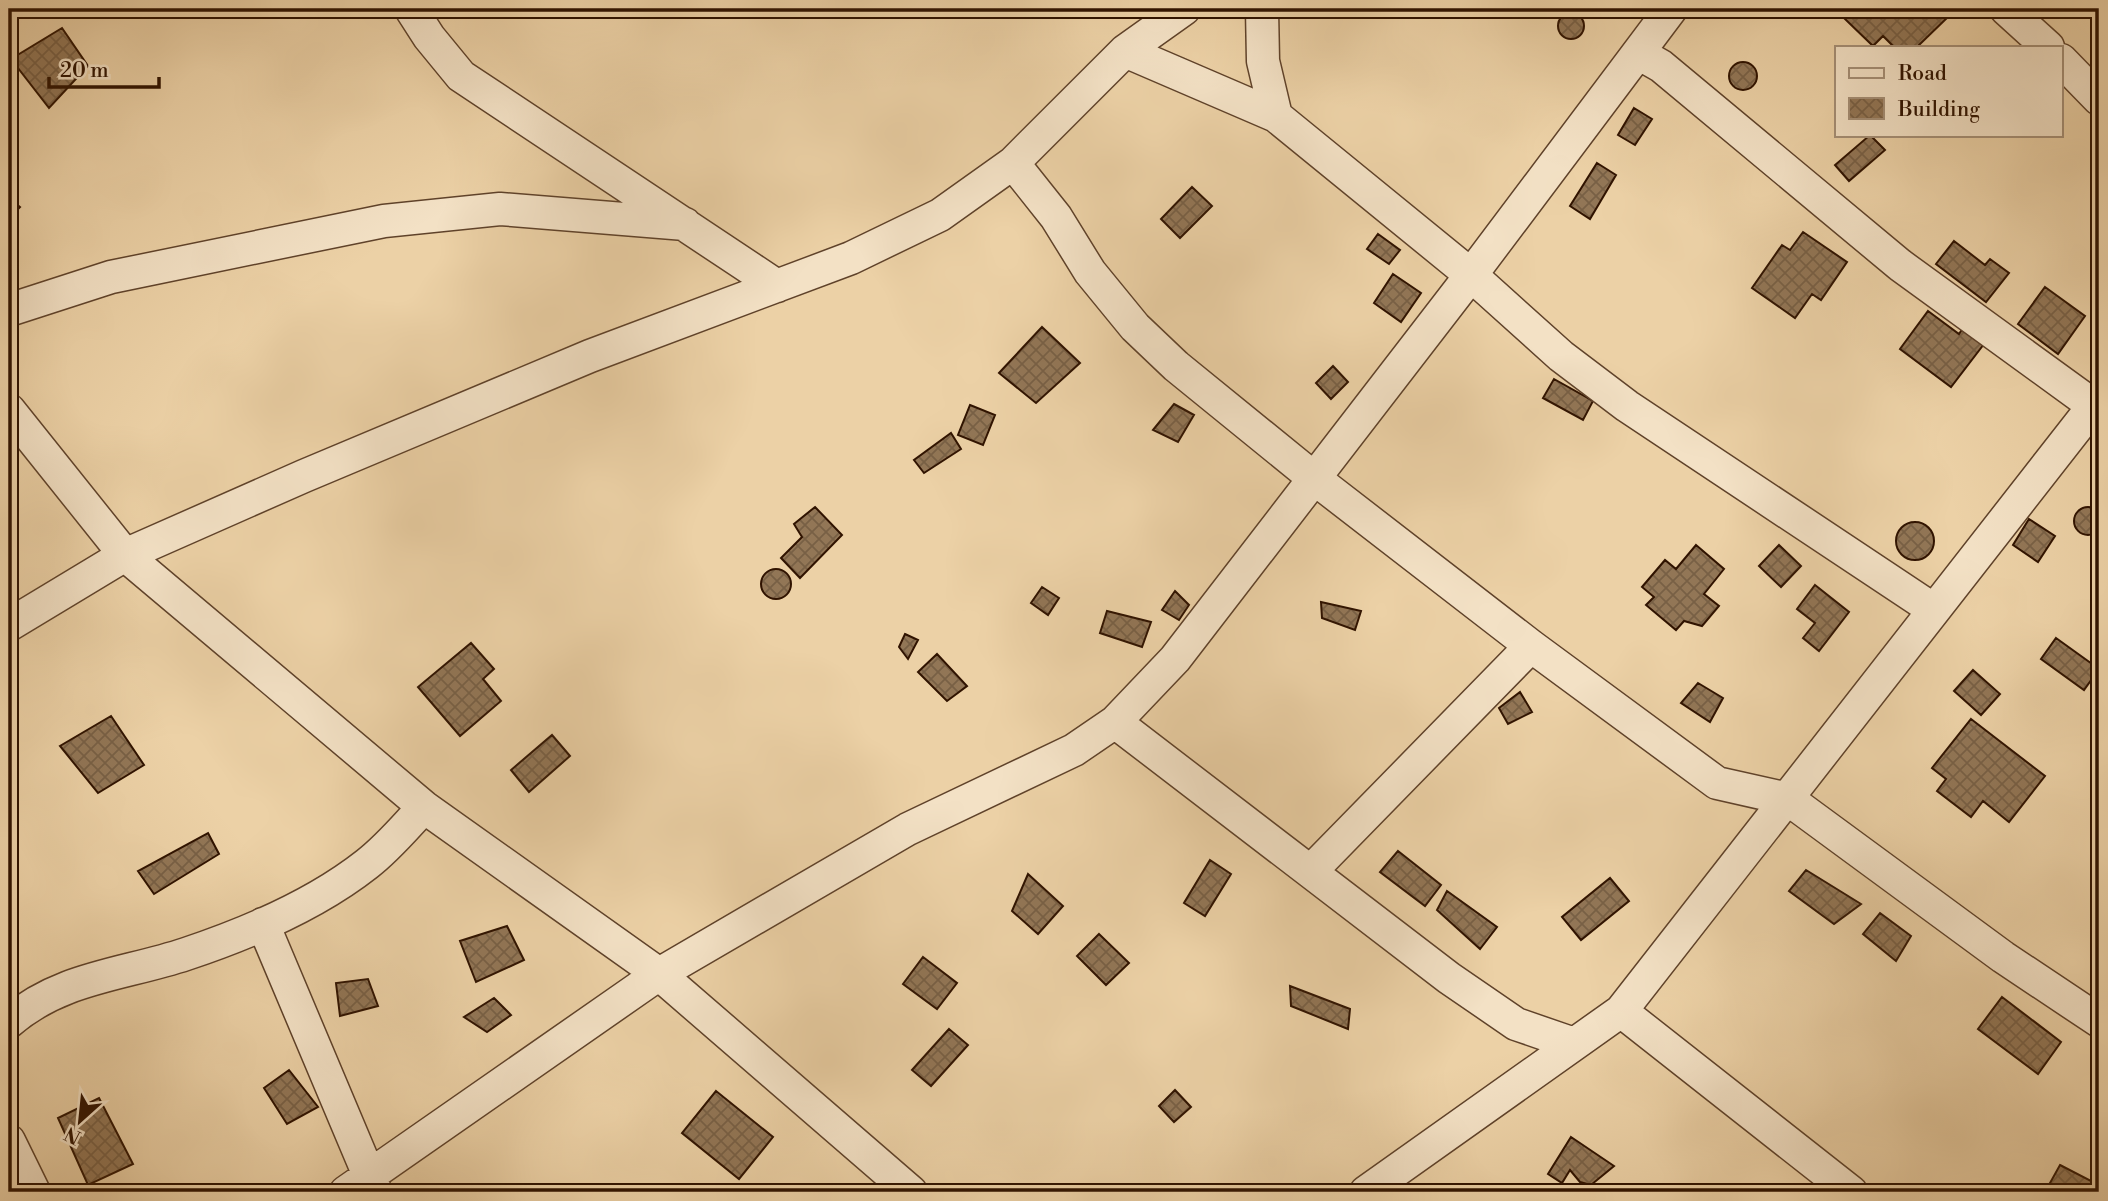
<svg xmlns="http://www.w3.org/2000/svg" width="2108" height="1201" font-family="'Libre Bodoni',serif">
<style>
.building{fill:url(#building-cross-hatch);stroke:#301300;stroke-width:2}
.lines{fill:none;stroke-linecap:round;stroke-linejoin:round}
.minor-casing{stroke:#5f422a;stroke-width:35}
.minor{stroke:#f3e1c5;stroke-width:32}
</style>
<defs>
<pattern id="building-cross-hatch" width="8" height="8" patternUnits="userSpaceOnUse" patternTransform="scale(1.75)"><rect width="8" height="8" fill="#927656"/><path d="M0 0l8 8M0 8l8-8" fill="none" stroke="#786045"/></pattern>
</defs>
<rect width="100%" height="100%" fill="#ecd1a6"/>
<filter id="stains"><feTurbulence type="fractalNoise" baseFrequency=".00286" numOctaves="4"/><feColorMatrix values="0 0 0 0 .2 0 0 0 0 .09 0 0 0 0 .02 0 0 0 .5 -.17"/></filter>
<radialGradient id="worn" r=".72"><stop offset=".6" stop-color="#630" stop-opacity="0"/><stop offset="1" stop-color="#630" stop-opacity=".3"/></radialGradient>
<path class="building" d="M 1855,9 L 1947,9 L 1952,13 L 1917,47 L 1894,47 L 1883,36 L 1873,46 L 1845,19 Z
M1558 26a13 13 0 1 1 26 0a13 13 0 1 1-26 0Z
M 62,28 L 88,66 L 49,108 L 11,59 Z
M1729 76a14 14 0 1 1 28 0a14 14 0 1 1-28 0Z
M 1634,108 L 1652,119 L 1635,145 L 1618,135 Z
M 1870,135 L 1885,150 L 1849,181 L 1835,165 Z
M 1597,163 L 1616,175 L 1590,219 L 1570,206 Z
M 1192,187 L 1212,206 L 1180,238 L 1161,219 Z
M 9,198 L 20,207 L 9,218 Z
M 1803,232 L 1847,262 L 1821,300 L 1812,294 L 1795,318 L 1752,288 L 1782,245 L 1790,250 Z
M 1378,234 L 1400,250 L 1389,264 L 1367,249 Z
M 1954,241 L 1985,265 L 1990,259 L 2009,273 L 1986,302 L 1936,264 Z
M 1393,274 L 1421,293 L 1401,322 L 1374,303 Z
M 2045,287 L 2085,316 L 2058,354 L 2018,324 Z
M 1928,311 L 1959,334 L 1963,328 L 1984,344 L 1951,387 L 1900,349 Z
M 1042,327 L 1080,363 L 1036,403 L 999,373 Z
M 1333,366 L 1348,382 L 1331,399 L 1316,383 Z
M 1554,379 L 1593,401 L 1583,420 L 1543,398 Z
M 1174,404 L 1194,415 L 1178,442 L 1153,430 Z
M 970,405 L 995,415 L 983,445 L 958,435 Z
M 951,433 L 961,449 L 924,473 L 914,460 Z
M2074 521a14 14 0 1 1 28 0a14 14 0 1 1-28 0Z
M 815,507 L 842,535 L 800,578 L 781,558 L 802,537 L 794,524 Z
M 2029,519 L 2055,536 L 2038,562 L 2013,545 Z
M1896 541a19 19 0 1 1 38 0a19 19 0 1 1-38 0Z
M 1696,545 L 1724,569 L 1704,594 L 1719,606 L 1702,626 L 1684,621 L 1676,630 L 1646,605 L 1654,597 L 1642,587 L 1665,560 L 1676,569 Z
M 1779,545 L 1801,566 L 1781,587 L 1759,566 Z
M761 584a15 15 0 1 1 30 0a15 15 0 1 1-30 0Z
M 1815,585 L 1849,612 L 1819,651 L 1803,638 L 1815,623 L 1797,609 Z
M 1042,587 L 1059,598 L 1048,615 L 1031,603 Z
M 1175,591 L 1189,605 L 1179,620 L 1162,610 Z
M 1321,602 L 1361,611 L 1355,630 L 1322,618 Z
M 1107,611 L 1151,622 L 1142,647 L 1100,633 Z
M 905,634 L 918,640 L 908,659 L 899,647 Z
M 2056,638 L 2099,669 L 2084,690 L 2041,659 Z
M 471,643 L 494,669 L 483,679 L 501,701 L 460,736 L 418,687 Z
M 937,654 L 967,686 L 947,701 L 918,672 Z
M 1973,670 L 2000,694 L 1981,715 L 1954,691 Z
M 1698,683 L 1723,698 L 1710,722 L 1681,703 Z
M 1520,692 L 1532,712 L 1508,724 L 1499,708 Z
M 111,716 L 144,765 L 98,793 L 60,746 Z
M 1971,719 L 2045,776 L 2009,822 L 1983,801 L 1971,817 L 1937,791 L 1946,779 L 1932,768 Z
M 552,735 L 570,756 L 529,792 L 511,770 Z
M 208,833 L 219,854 L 154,894 L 138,871 Z
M 1398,851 L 1441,885 L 1425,906 L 1380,872 Z
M 1210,860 L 1231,874 L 1205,916 L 1184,903 Z
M 1806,870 L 1861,904 L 1834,924 L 1789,891 Z
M 1028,874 L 1063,906 L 1038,934 L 1012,911 Z
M 1610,878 L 1629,901 L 1581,940 L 1562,917 Z
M 1447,891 L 1497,927 L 1480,949 L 1437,910 Z
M 1880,913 L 1911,936 L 1896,961 L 1863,934 Z
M 507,926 L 524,960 L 476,982 L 460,941 Z
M 1099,934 L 1129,963 L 1106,985 L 1077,956 Z
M 923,957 L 957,983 L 937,1009 L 903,984 Z
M 368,979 L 378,1006 L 340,1016 L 336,983 Z
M 1290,986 L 1350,1009 L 1348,1029 L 1291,1006 Z
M 2002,997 L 2061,1042 L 2038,1074 L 1978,1029 Z
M 494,998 L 511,1015 L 487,1032 L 464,1017 Z
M 949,1029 L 968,1045 L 931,1086 L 912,1070 Z
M 289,1070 L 318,1107 L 287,1124 L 264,1088 Z
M 1175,1090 L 1191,1107 L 1174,1122 L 1159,1106 Z
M 716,1091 L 773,1137 L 739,1179 L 682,1133 Z
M 99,1098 L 133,1164 L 88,1185 L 58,1118 Z
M 1571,1137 L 1614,1166 L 1591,1185 L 1580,1182 L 1570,1170 L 1562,1183 L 1548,1174 Z
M 2060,1165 L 2099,1185 L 2099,1192 L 2045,1192 Z"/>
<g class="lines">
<g class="minor-casing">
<path id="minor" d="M 411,9 L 429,37 L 461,76 L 777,286
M 1262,9 L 1263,61 L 1276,116
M 2006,9 L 2048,47
M 1125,51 L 1276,116 L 1471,275 L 1561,356 L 1627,406 L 1934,610
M 1640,54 L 1661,66 L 1900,265 L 2094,406
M 2061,60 L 2099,99
M 1013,163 L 1056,217 L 1090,272 L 1135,327 L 1176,366 L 1315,479 L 1531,646 L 1717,783 L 1788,799 L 2003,957 L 2099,1021
M 9,310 L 111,277 L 384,221 L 500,209 L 685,224
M 9,410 L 125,555 L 424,807 L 659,974 L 911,1192
M 9,625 L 125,555 L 304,476 L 590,356 L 851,258 L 940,215 L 1013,163 L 1125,51 L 1184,9
M 1115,722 L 1449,978 L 1516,1024 L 1574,1044
M 1311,871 L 1531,646
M 263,924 L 376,1192
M 1621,1011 L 1851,1192
M 9,1022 C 61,977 123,975 186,954 C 249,933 315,905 367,864 C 388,848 406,826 424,807
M 9,1141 L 34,1192
M 346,1192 L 659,974 L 908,829 L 1074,750 L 1115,722 L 1175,659 L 1471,275 L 1671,9
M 1366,1192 L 1621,1011 L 2099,399"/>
</g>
<use href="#minor" class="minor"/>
</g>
<rect width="2108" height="1201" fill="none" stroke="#ecd1a6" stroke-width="35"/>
<rect x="10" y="10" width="2087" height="1180" fill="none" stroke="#301300" stroke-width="3.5"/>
<rect x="18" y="18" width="2073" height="1166" fill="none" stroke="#301300" stroke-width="2"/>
<rect x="1835" y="46" width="228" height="91" fill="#f3e1c5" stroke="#a58f76" stroke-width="2"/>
<rect x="1849" y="68" width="35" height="10" fill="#f3e1c5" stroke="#a58f76" stroke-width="2"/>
<text x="1898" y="80" font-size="21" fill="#301300">Road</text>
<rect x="1849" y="98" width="35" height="21" fill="url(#building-cross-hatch)" stroke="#a58f76" stroke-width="2"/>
<text x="1898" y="116" font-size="21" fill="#301300">Building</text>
<g transform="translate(80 1121) rotate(207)" stroke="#f3e1c5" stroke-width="5" paint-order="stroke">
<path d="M0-5L12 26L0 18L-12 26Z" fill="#301300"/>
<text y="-10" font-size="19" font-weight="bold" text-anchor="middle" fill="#301300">N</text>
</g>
<path d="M49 77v10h110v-10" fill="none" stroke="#301300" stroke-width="3.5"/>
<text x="60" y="77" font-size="21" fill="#301300" stroke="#f3e1c5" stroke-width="5" paint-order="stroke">20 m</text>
<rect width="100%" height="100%" filter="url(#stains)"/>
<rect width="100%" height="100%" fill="url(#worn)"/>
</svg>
